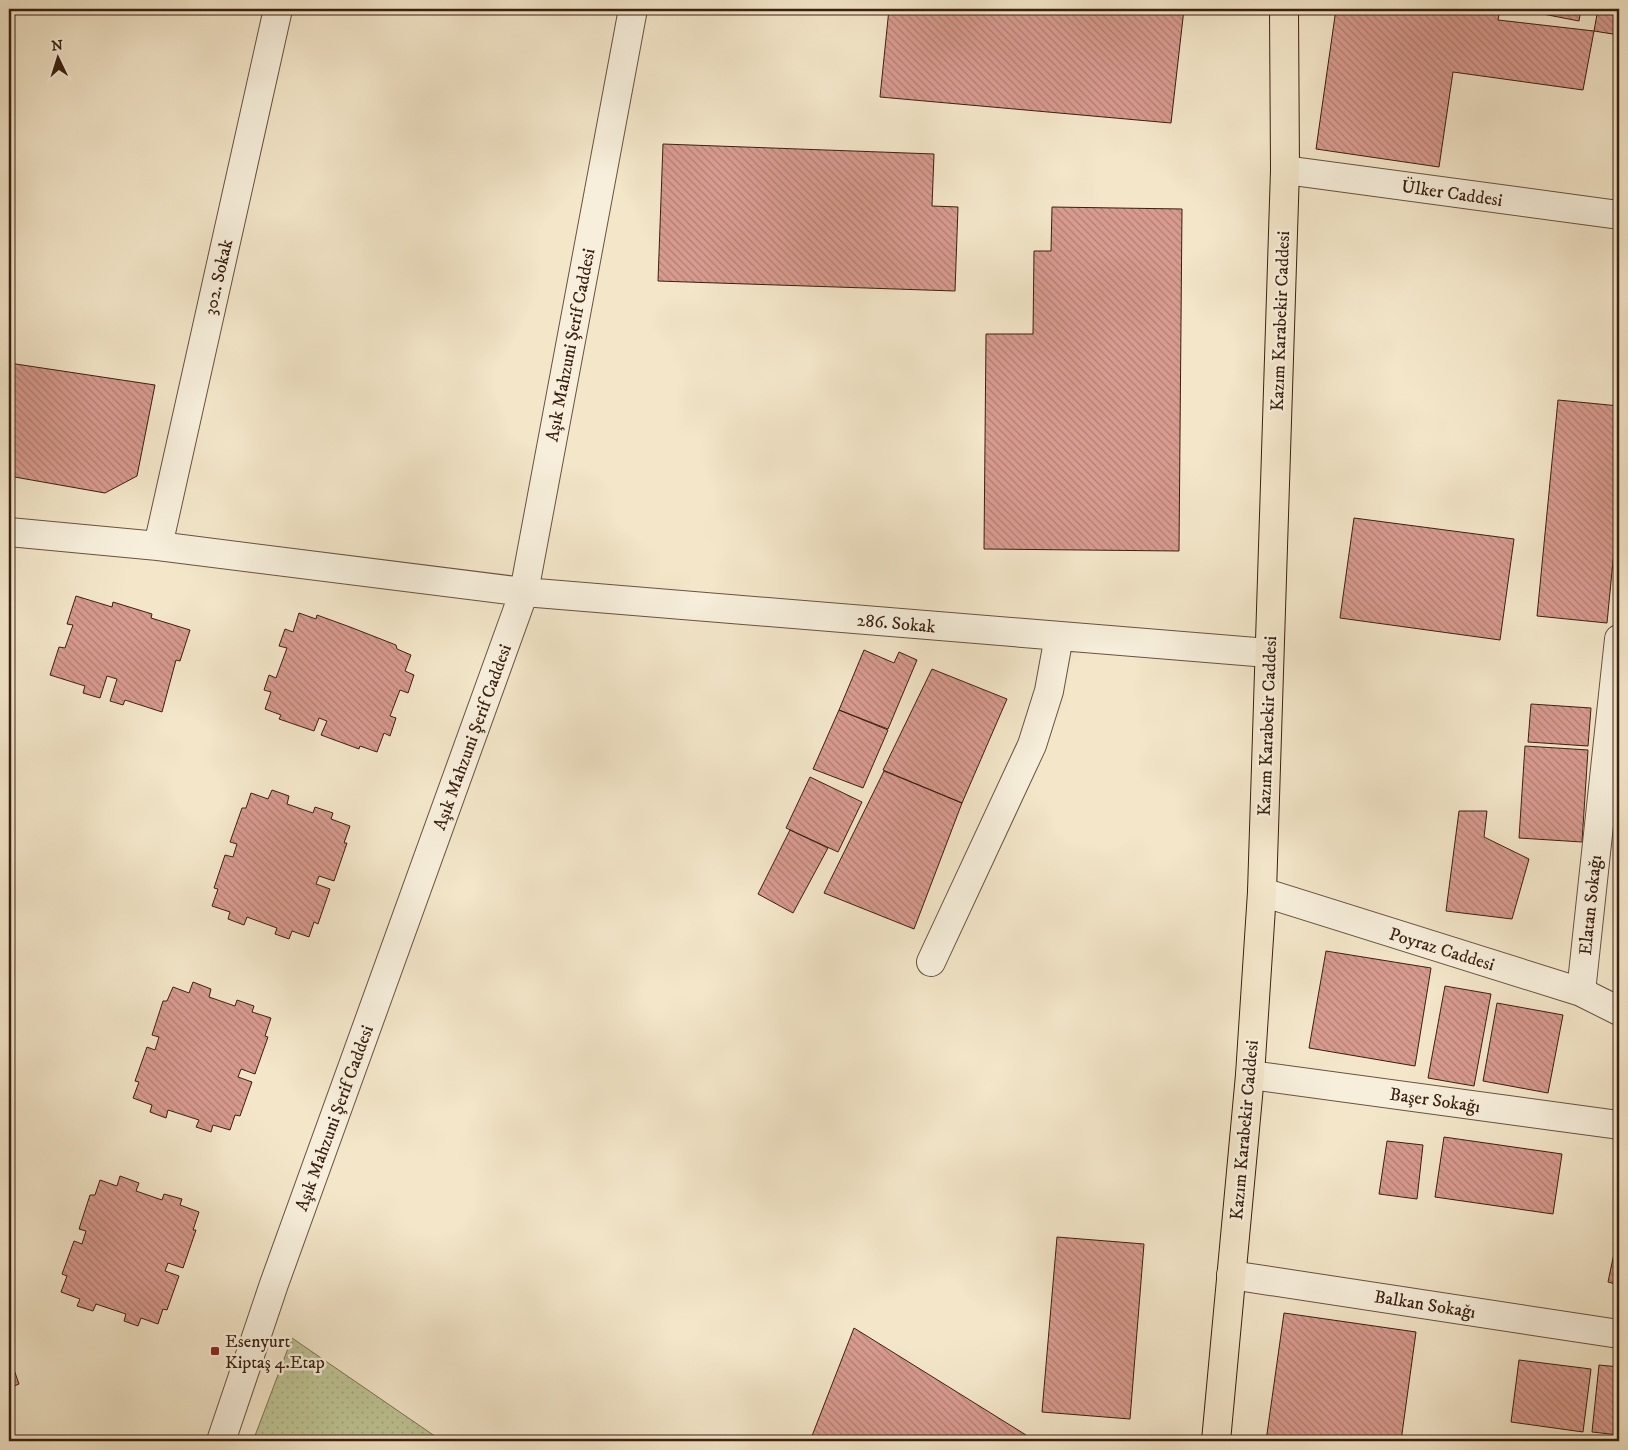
<svg xmlns="http://www.w3.org/2000/svg" width="1628" height="1450" font-family="'IM FELL DW Pica',serif">
<style>
.grass{fill:url(#grass-dots);stroke:#7c7252}
.building{fill:url(#building-back-hatch);stroke:#3a2010}
.lines{fill:none;stroke-linecap:round;stroke-linejoin:round}
.minor-casing{stroke:#68523e;stroke-width:30}
.major-casing{stroke:#3a2010;stroke-width:30}
.minor{stroke:#f7efdc;stroke-width:28}
.major{stroke:#f3e6c9;stroke-width:28}
.poi-dot{fill:#8f2418;stroke:#f7efdc;stroke-width:2}
.labels{text-anchor:middle;stroke-width:5;stroke-linejoin:round;paint-order:stroke}
.street-label{font-size:18px;fill:#3a2010;stroke:#f7efdc}
.poi-label{font-size:18px;fill:#3a2010;stroke:#f7efdc;text-anchor:start}
</style>
<defs>
<pattern id="grass-dots" width="8" height="8" patternUnits="userSpaceOnUse" patternTransform="scale(1.25)"><rect width="8" height="8" fill="#bec494"/><path d="M2 2h.1M6 6h.1" fill="none" stroke="#a4a87f" stroke-width="1.8" stroke-linecap="round"/></pattern>
<pattern id="building-back-hatch" width="6" height="6" patternUnits="userSpaceOnUse" patternTransform="scale(1.25)"><rect width="6" height="6" fill="#d89b8f"/><path d="M-1 5l2 2M0 0l6 6M5-1l2 2" fill="none" stroke="#b07e73"/></pattern>
</defs>
<rect width="100%" height="100%" fill="#f3e6c9"/>
<filter id="stains"><feTurbulence type="fractalNoise" baseFrequency=".004" numOctaves="4"/><feColorMatrix values="0 0 0 0 .2 0 0 0 0 .09 0 0 0 0 .02 0 0 0 .5 -.17"/></filter>
<radialGradient id="worn" r=".72"><stop offset=".6" stop-color="#630" stop-opacity="0"/><stop offset="1" stop-color="#630" stop-opacity=".3"/></radialGradient>
<path class="grass" d="M 292,1338 L 442,1441 L 253,1441 Z"/>
<path class="building" d="M 889,9 L 1184,9 L 1171,123 L 880,97 Z
M 1336,9 L 1421,9 L 1432,14 L 1433,9 L 1500,9 L 1498,20 L 1594,31 L 1583,90 L 1453,72 L 1439,167 L 1316,149 Z
M 1517,9 L 1581,9 L 1579,21 Z
M 1598,9 L 1619,9 L 1619,35 L 1594,31 Z
M 663,144 L 934,154 L 932,206 L 958,207 L 955,291 L 658,281 Z
M 1052,207 L 1182,209 L 1179,551 L 984,549 L 986,334 L 1033,334 L 1034,251 L 1051,251 Z
M 9,363 L 155,385 L 137,476 L 105,493 L 9,476 Z
M 1558,400 L 1619,406 L 1619,499 L 1607,623 L 1537,616 Z
M 1354,518 L 1514,539 L 1500,640 L 1340,618 Z
M 76,596 L 112,607 L 113,602 L 152,614 L 151,618 L 190,630 L 180,661 L 176,660 L 162,712 L 125,700 L 123,705 L 110,701 L 117,679 L 107,676 L 100,698 L 83,693 L 85,686 L 50,675 L 59,647 L 65,648 L 73,625 L 67,624 Z
M 299,613 L 316,619 L 317,615 L 350,627 L 396,645 L 397,649 L 411,655 L 405,671 L 414,675 L 408,693 L 400,690 L 390,716 L 396,718 L 390,736 L 384,733 L 377,752 L 360,746 L 359,749 L 321,735 L 327,721 L 319,718 L 314,731 L 279,719 L 281,715 L 265,709 L 271,692 L 264,690 L 269,675 L 276,678 L 287,648 L 279,646 L 285,629 L 293,632 Z
M 864,650 L 894,663 L 899,652 L 917,660 L 888,729 L 839,710 Z
M 932,669 L 1007,699 L 962,803 L 883,770 Z
M 1531,704 L 1591,708 L 1588,746 L 1528,742 Z
M 839,710 L 888,730 L 863,788 L 813,769 Z
M 1525,746 L 1588,750 L 1582,842 L 1519,838 Z
M 884,771 L 962,803 L 914,929 L 824,893 Z
M 810,777 L 862,802 L 838,852 L 786,828 Z
M 272,790 L 289,796 L 287,804 L 313,813 L 315,807 L 333,813 L 331,819 L 350,826 L 344,843 L 347,843 L 334,881 L 319,876 L 316,884 L 330,889 L 318,924 L 314,922 L 309,937 L 292,931 L 289,939 L 275,934 L 277,928 L 247,917 L 244,925 L 228,919 L 230,912 L 212,906 L 218,889 L 214,888 L 225,855 L 233,857 L 237,844 L 230,842 L 242,808 L 246,808 L 251,793 L 268,799 Z
M 1459,811 L 1487,811 L 1484,837 L 1529,859 L 1512,919 L 1446,911 Z
M 790,830 L 828,848 L 793,913 L 758,894 Z
M 1326,951 L 1431,968 L 1415,1066 L 1309,1048 Z
M 193,982 L 211,989 L 209,997 L 235,1006 L 237,1000 L 254,1006 L 252,1012 L 271,1018 L 265,1036 L 268,1037 L 255,1074 L 241,1069 L 238,1077 L 252,1082 L 240,1116 L 235,1115 L 230,1130 L 213,1125 L 211,1132 L 196,1127 L 199,1120 L 168,1110 L 166,1118 L 150,1112 L 152,1105 L 133,1098 L 139,1082 L 135,1081 L 147,1047 L 155,1050 L 159,1037 L 152,1035 L 163,1001 L 167,1001 L 173,987 L 189,993 Z
M 1445,986 L 1491,994 L 1474,1086 L 1428,1078 Z
M 1497,1003 L 1563,1015 L 1548,1093 L 1483,1081 Z
M 1444,1137 L 1562,1154 L 1553,1214 L 1435,1197 Z
M 1387,1141 L 1423,1145 L 1417,1199 L 1379,1194 Z
M 120,1176 L 139,1183 L 136,1191 L 162,1200 L 164,1194 L 182,1199 L 180,1205 L 199,1212 L 193,1230 L 196,1230 L 183,1268 L 168,1263 L 165,1271 L 179,1276 L 167,1310 L 163,1309 L 158,1324 L 141,1318 L 138,1326 L 124,1321 L 126,1314 L 96,1304 L 93,1311 L 77,1306 L 80,1299 L 61,1292 L 67,1276 L 62,1274 L 74,1241 L 82,1244 L 86,1231 L 79,1229 L 90,1195 L 95,1195 L 100,1180 L 117,1186 Z
M 1618,1234 L 1619,1235 L 1619,1285 L 1608,1282 Z
M 1057,1237 L 1144,1244 L 1130,1419 L 1042,1412 Z
M 1284,1313 L 1416,1332 L 1401,1441 L 1266,1441 Z
M 854,1328 L 1026,1435 L 1026,1441 L 810,1441 Z
M 1519,1360 L 1591,1369 L 1583,1432 L 1511,1422 Z
M 12,1364 L 19,1384 L 9,1388 L 9,1366 Z
M 1599,1365 L 1619,1367 L 1619,1435 L 1592,1432 Z"/>
<g class="lines">
<g class="minor-casing">
<path id="minor" d="M 1285,170 L 1619,215
M 9,532 L 158,546 L 524,592 L 1268,653
M 158,546 L 278,9
M 1262,892 L 1581,992 L 1619,1011
M 931,962 L 1032,745 L 1049,691 L 1059,636
M 1581,992 L 1619,639
M 1250,1075 L 1619,1125
M 1231,1275 L 1619,1334
M 221,1441 L 274,1284 L 524,592 L 633,9"/>
</g>
<g class="major-casing">
<path id="major" d="M 1216,1441 L 1250,1075 L 1262,892 L 1285,170 L 1284,9"/>
</g>
<use href="#minor" class="minor"/>
<use href="#major" class="major"/>
</g>
<rect class="poi-dot" x="210" y="1346" width="10" height="10" rx="2.5"/>
<g class="labels">
<g class="street-label">
<text transform="translate(1452 193) rotate(8)" y="6">Ülker Caddesi</text>
<text transform="translate(218 277) rotate(-77)" y="6">302. Sokak</text>
<text transform="translate(1280 321) rotate(-88)" y="6">Kazım Karabekir Caddesi</text>
<text transform="translate(570 345) rotate(-79)" y="6">Aşık Mahzuni Şerif Caddesi</text>
<text transform="translate(896 623) rotate(5)" y="6">286. Sokak</text>
<text transform="translate(1267 726) rotate(-88)" y="6">Kazım Karabekir Caddesi</text>
<text transform="translate(472 737) rotate(-70)" y="6">Aşık Mahzuni Şerif Caddesi</text>
<text transform="translate(1590 905) rotate(-84)" y="6">Elatan Sokağı</text>
<text transform="translate(1442 949) rotate(17)" y="6">Poyraz Caddesi</text>
<text transform="translate(1435 1100) rotate(8)" y="6">Başer Sokağı</text>
<text transform="translate(334 1118) rotate(-70)" y="6">Aşık Mahzuni Şerif Caddesi</text>
<text transform="translate(1244 1130) rotate(-85)" y="6">Kazım Karabekir Caddesi</text>
<text transform="translate(1425 1304) rotate(9)" y="6">Balkan Sokağı</text>
</g>
<g class="poi-label">
<text x="225" y="1347">Esenyurt<tspan x="225" dy="21">Kiptaş 4.Etap</tspan></text>
</g>
</g>
<rect width="1628" height="1450" fill="none" stroke="#f3e6c9" stroke-width="30"/>
<rect x="10" y="10" width="1608" height="1430" fill="none" stroke="#3a2010" stroke-width="2.5"/>
<rect x="15" y="15" width="1598" height="1420" fill="none" stroke="#3a2010"/>
<g transform="translate(58 58) rotate(356)" stroke="#f7efdc" stroke-width="4" paint-order="stroke">
<path d="M0-4L9 19L0 12L-9 19Z" fill="#3a2010"/>
<text y="-8" font-size="14" font-weight="bold" text-anchor="middle" fill="#3a2010">N</text>
</g>
<rect width="100%" height="100%" filter="url(#stains)"/>
<rect width="100%" height="100%" fill="url(#worn)"/>
</svg>
